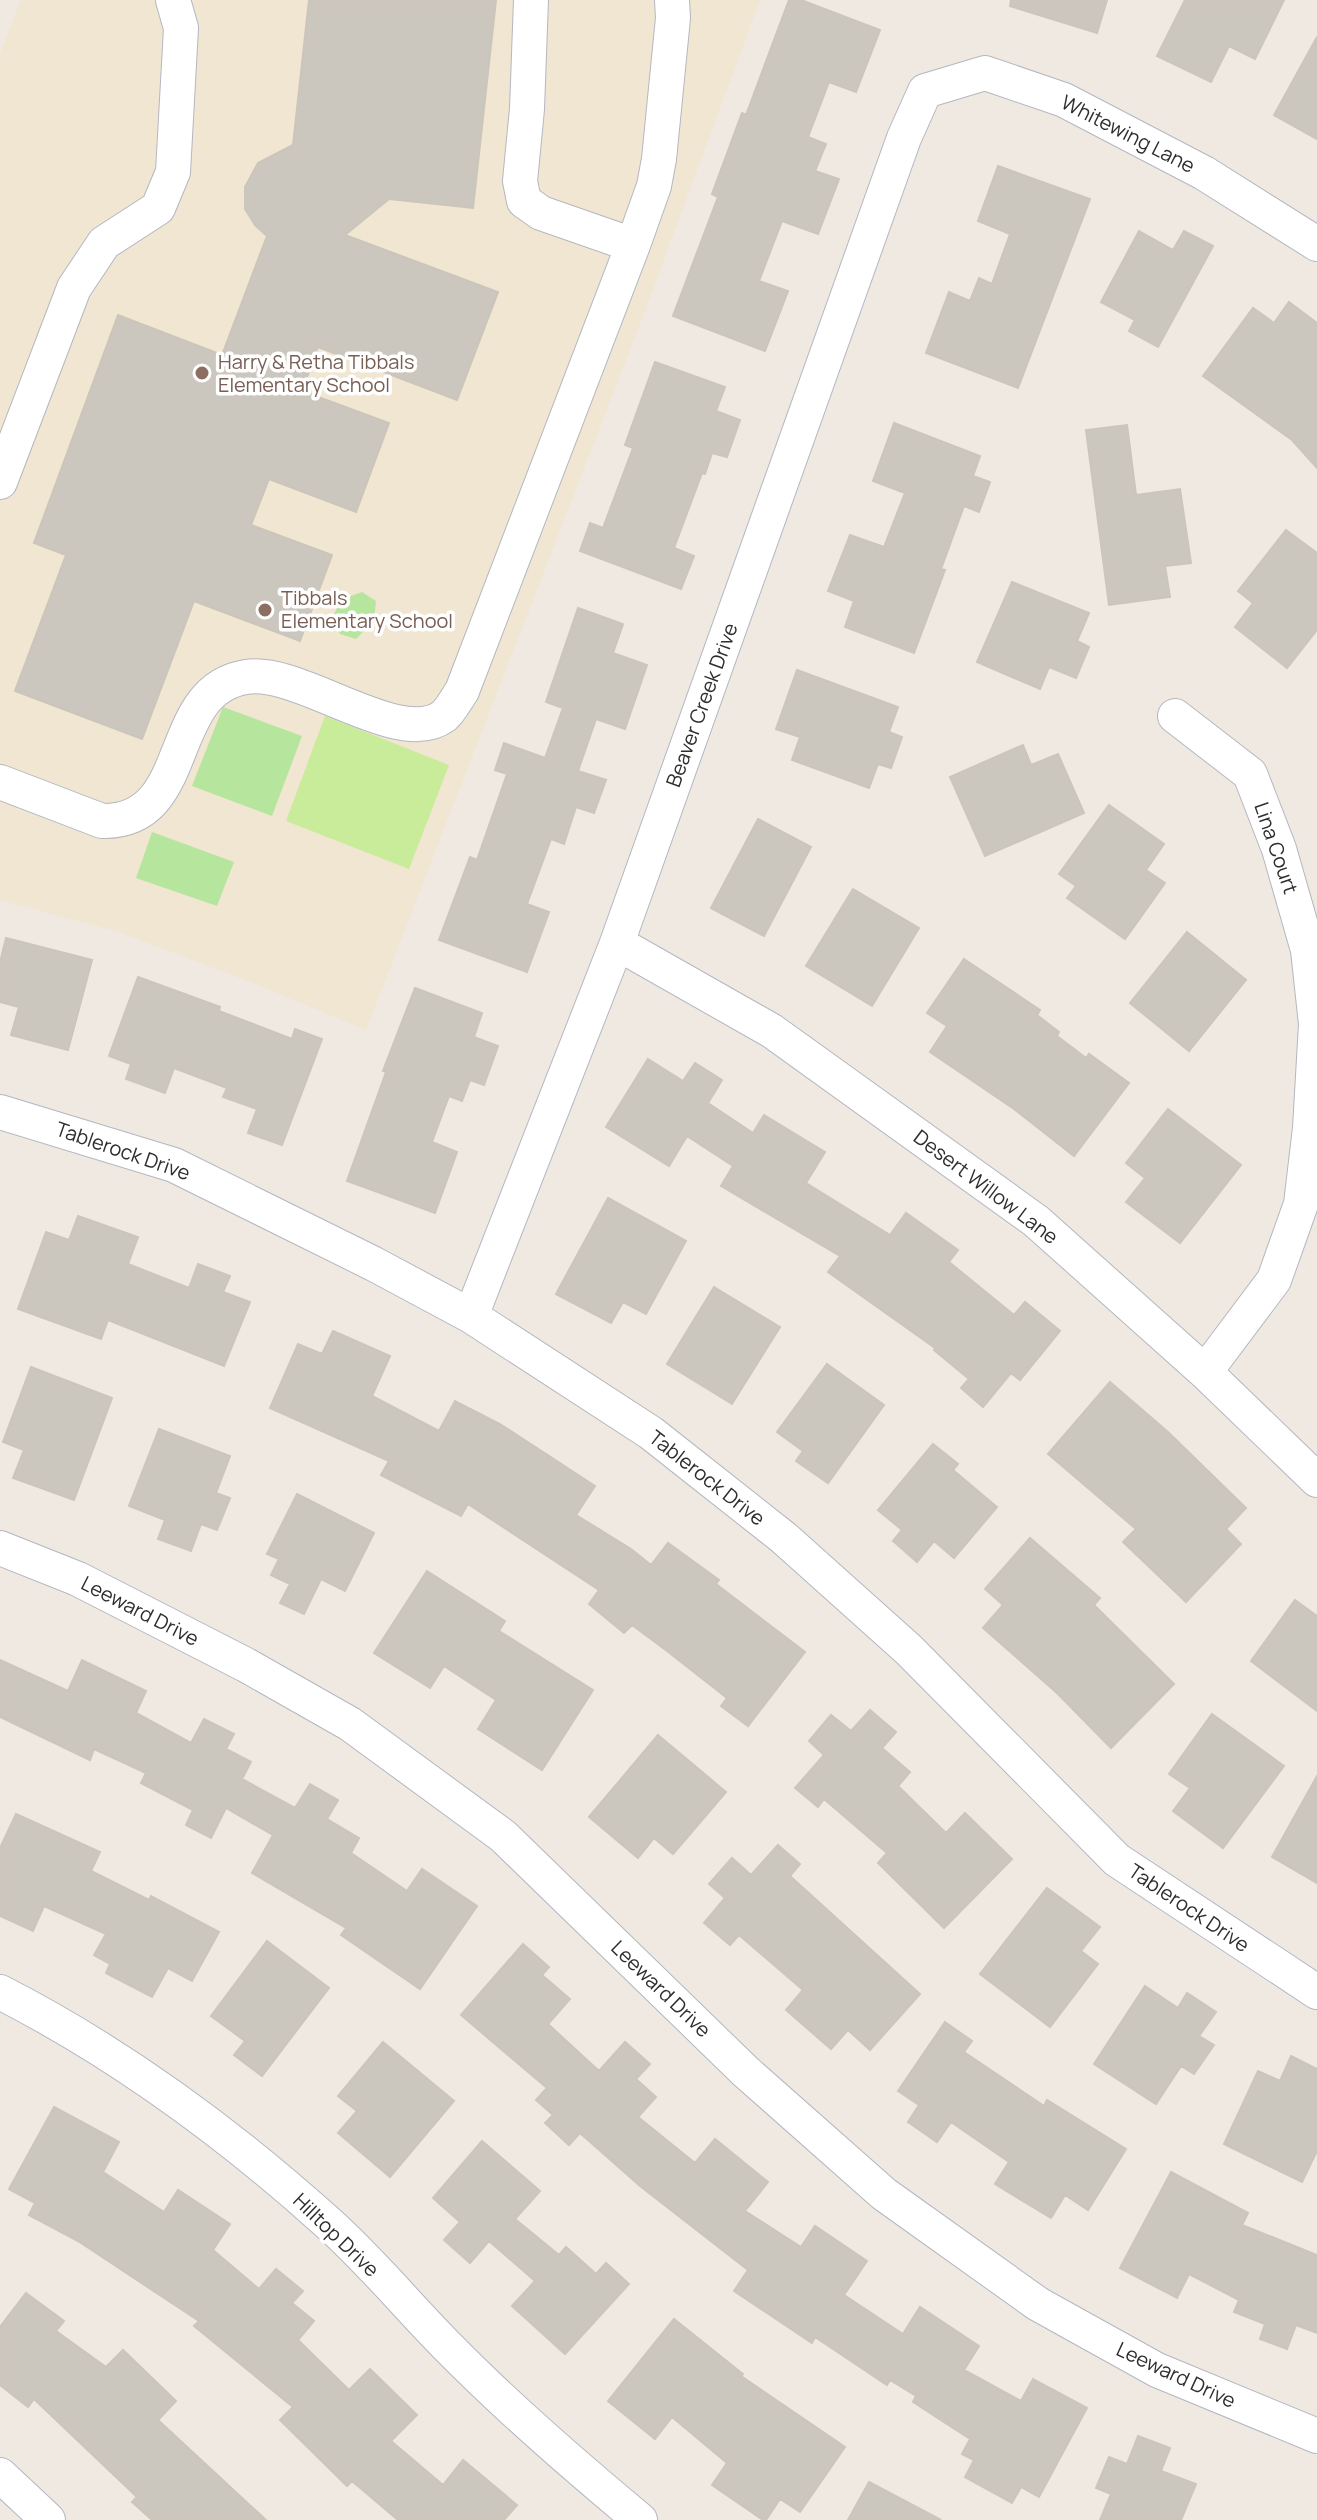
<svg xmlns="http://www.w3.org/2000/svg" width="1317" height="2520" font-family="Manrope,sans-serif">
<style>
.education{fill:#f0e6d1}
.green{fill:#b6e59e}
.pitch{fill:#c9ec9a}
.building{fill:#cbc7bf;stroke:#cbc5ba;stroke-width:2}
.lines{fill:none;stroke-linecap:round;stroke-linejoin:round}
.minor-casing{stroke:#b4b7c1;stroke-width:36}
.minor{stroke:#fff;stroke-width:34}
.education-dot{fill:#8d6e63;stroke:#fff;stroke-width:3}
.labels{text-anchor:middle;stroke-width:7;stroke-linejoin:round;paint-order:stroke}
.street-label{font-size:20px;fill:#2e2e2e;stroke:#fff}
.education-label{font-size:20px;fill:#785e54;stroke:#fff;text-anchor:start}
</style>
<rect width="100%" height="100%" fill="#efe9e1"/>
<path class="education" d="M 21,0 L 760,0 L 642,319 L 366,1030 L 253,983 L 119,932 L 0,900 L 0,54 Z"/>
<path class="green" d="M 362,592 L 376,601 L 374,621 L 356,639 L 340,634 L 332,620 L 340,600 Z
M 223,707 L 302,736 L 272,816 L 192,786 Z
M 152,832 L 234,862 L 217,906 L 136,878 Z"/>
<path class="pitch" d="M 325,716 L 449,765 L 409,869 L 286,821 Z"/>
<path class="building" d="M 309,0 L 496,0 L 473,208 L 389,199 L 345,235 L 498,292 L 457,400 L 318,347 L 302,391 L 389,423 L 356,512 L 269,479 L 251,525 L 332,555 L 300,641 L 194,601 L 142,739 L 15,691 L 66,555 L 34,543 L 118,315 L 222,355 L 267,236 L 255,225 L 245,209 L 245,187 L 258,163 L 293,145 Z
M 789,0 L 801,0 L 880,30 L 856,92 L 829,82 L 808,137 L 826,144 L 815,171 L 839,179 L 818,234 L 782,221 L 759,281 L 788,291 L 765,351 L 673,316 L 718,197 L 712,194 L 742,113 L 746,115 Z
M 1011,0 L 1107,0 L 1097,33 L 1010,6 Z
M 1185,0 L 1284,0 L 1255,59 L 1229,46 L 1211,82 L 1157,56 Z
M 1317,37 L 1317,139 L 1274,115 Z
M 998,166 L 1090,199 L 1018,388 L 926,353 L 949,292 L 970,301 L 979,278 L 992,284 L 1010,234 L 978,221 Z
M 1139,231 L 1173,250 L 1184,231 L 1213,246 L 1158,347 L 1129,331 L 1135,320 L 1101,302 Z
M 1289,302 L 1317,323 L 1317,468 L 1292,440 L 1203,376 L 1253,308 L 1274,323 Z
M 655,362 L 725,387 L 716,411 L 740,420 L 727,457 L 712,453 L 705,474 L 702,473 L 674,548 L 694,556 L 681,589 L 580,551 L 590,523 L 603,528 L 633,448 L 625,445 Z
M 894,423 L 980,456 L 973,476 L 990,482 L 979,512 L 964,506 L 941,569 L 945,570 L 914,653 L 845,627 L 854,601 L 828,591 L 850,535 L 884,547 L 905,493 L 873,481 Z
M 1127,425 L 1136,495 L 1180,489 L 1191,563 L 1165,566 L 1170,597 L 1109,605 L 1086,430 Z
M 1286,530 L 1317,553 L 1317,630 L 1287,668 L 1235,627 L 1253,603 L 1238,591 Z
M 1012,582 L 1089,613 L 1077,641 L 1089,647 L 1076,678 L 1049,667 L 1040,689 L 977,662 Z
M 578,608 L 623,624 L 613,653 L 647,665 L 625,729 L 596,719 L 578,771 L 606,780 L 594,813 L 576,807 L 564,844 L 551,839 L 527,904 L 549,912 L 527,972 L 439,940 L 470,857 L 477,860 L 507,774 L 495,770 L 504,743 L 545,758 L 563,708 L 546,702 Z
M 797,670 L 898,707 L 889,732 L 902,737 L 891,768 L 878,764 L 869,788 L 792,760 L 800,737 L 776,729 Z
M 1023,745 L 1031,765 L 1058,754 L 1084,813 L 985,856 L 950,777 Z
M 1109,805 L 1164,844 L 1146,870 L 1165,883 L 1125,939 L 1067,898 L 1076,886 L 1059,874 Z
M 758,819 L 811,847 L 764,936 L 711,908 Z
M 853,889 L 919,928 L 872,1006 L 806,966 Z
M 1187,932 L 1246,980 L 1189,1051 L 1130,1003 Z
M 6,938 L 92,960 L 68,1050 L 11,1035 L 19,1007 L 0,1002 L 0,962 Z
M 964,959 L 1040,1010 L 1037,1015 L 1059,1032 L 1057,1036 L 1086,1058 L 1089,1054 L 1129,1083 L 1074,1156 L 1014,1109 L 930,1052 L 947,1026 L 927,1013 Z
M 138,977 L 220,1007 L 219,1011 L 292,1039 L 295,1029 L 322,1039 L 282,1145 L 248,1133 L 257,1109 L 223,1097 L 227,1088 L 174,1068 L 165,1093 L 126,1079 L 131,1064 L 109,1056 Z
M 415,988 L 482,1013 L 474,1037 L 498,1046 L 484,1085 L 470,1080 L 462,1101 L 449,1096 L 432,1142 L 457,1152 L 435,1213 L 347,1181 L 386,1072 L 383,1071 Z
M 648,1059 L 683,1081 L 695,1063 L 722,1080 L 708,1103 L 753,1133 L 764,1115 L 825,1152 L 806,1183 L 890,1235 L 906,1213 L 958,1250 L 949,1262 L 1014,1315 L 1025,1302 L 1060,1331 L 1020,1380 L 1011,1373 L 983,1407 L 961,1388 L 969,1379 L 934,1350 L 935,1348 L 828,1272 L 840,1256 L 721,1186 L 733,1166 L 687,1136 L 669,1166 L 606,1127 Z
M 1168,1109 L 1241,1165 L 1180,1243 L 1126,1202 L 1145,1178 L 1126,1163 Z
M 608,1198 L 686,1241 L 646,1314 L 623,1302 L 611,1323 L 556,1294 Z
M 78,1216 L 138,1237 L 128,1264 L 189,1288 L 198,1264 L 230,1276 L 223,1292 L 250,1302 L 224,1366 L 108,1320 L 101,1339 L 18,1309 L 46,1232 L 69,1240 Z
M 714,1287 L 780,1327 L 732,1404 L 667,1364 Z
M 333,1331 L 390,1356 L 372,1396 L 439,1431 L 455,1401 L 500,1424 L 595,1486 L 576,1515 L 631,1549 L 651,1565 L 668,1543 L 719,1580 L 716,1584 L 805,1652 L 748,1726 L 721,1706 L 727,1698 L 667,1651 L 632,1625 L 624,1633 L 589,1604 L 599,1590 L 468,1504 L 461,1516 L 381,1475 L 389,1461 L 270,1408 L 298,1344 L 322,1354 Z
M 827,1364 L 884,1405 L 828,1483 L 796,1461 L 803,1451 L 777,1432 Z
M 31,1367 L 112,1398 L 74,1500 L 13,1478 L 24,1450 L 3,1442 Z
M 1110,1382 L 1168,1432 L 1246,1508 L 1226,1529 L 1241,1544 L 1186,1602 L 1123,1542 L 1136,1529 L 1048,1454 Z
M 159,1429 L 230,1456 L 216,1493 L 230,1498 L 217,1530 L 201,1524 L 191,1551 L 158,1539 L 165,1520 L 129,1506 Z
M 933,1444 L 958,1464 L 953,1470 L 997,1507 L 954,1558 L 934,1541 L 917,1562 L 893,1541 L 902,1530 L 878,1510 Z
M 297,1494 L 374,1533 L 345,1591 L 321,1579 L 304,1614 L 280,1603 L 290,1584 L 271,1575 L 279,1559 L 267,1554 Z
M 1030,1538 L 1100,1598 L 1094,1605 L 1174,1684 L 1111,1748 L 1057,1693 L 983,1628 L 1003,1605 L 985,1589 Z
M 427,1571 L 505,1621 L 499,1631 L 593,1690 L 542,1770 L 478,1729 L 496,1700 L 444,1666 L 430,1688 L 374,1653 Z
M 1295,1600 L 1317,1616 L 1317,1711 L 1251,1661 Z
M 0,1660 L 68,1691 L 82,1660 L 146,1691 L 136,1713 L 191,1743 L 204,1719 L 234,1734 L 226,1749 L 251,1762 L 242,1779 L 295,1808 L 310,1784 L 338,1800 L 327,1819 L 359,1838 L 351,1853 L 407,1891 L 422,1869 L 477,1906 L 420,1989 L 341,1935 L 346,1928 L 252,1873 L 273,1835 L 226,1808 L 211,1838 L 186,1825 L 193,1810 L 141,1783 L 146,1773 L 94,1749 L 90,1760 L 0,1717 Z
M 870,1710 L 896,1732 L 882,1748 L 910,1772 L 898,1786 L 946,1833 L 965,1813 L 1012,1859 L 944,1928 L 878,1863 L 887,1853 L 824,1799 L 818,1807 L 795,1788 L 824,1755 L 809,1741 L 831,1715 L 851,1731 Z
M 1212,1714 L 1284,1766 L 1223,1848 L 1173,1811 L 1190,1788 L 1169,1774 Z
M 658,1735 L 726,1792 L 673,1854 L 654,1838 L 638,1858 L 589,1817 Z
M 1317,1776 L 1317,1883 L 1272,1857 Z
M 16,1814 L 100,1852 L 91,1871 L 149,1900 L 151,1896 L 219,1932 L 192,1981 L 168,1968 L 152,1997 L 106,1973 L 110,1964 L 94,1955 L 106,1934 L 44,1906 L 33,1931 L 0,1916 L 0,1848 Z
M 778,1845 L 800,1864 L 790,1876 L 920,1994 L 870,2050 L 848,2030 L 831,2049 L 786,2010 L 803,1990 L 739,1935 L 730,1945 L 704,1923 L 725,1898 L 709,1884 L 732,1858 L 751,1875 Z
M 1047,1888 L 1100,1927 L 1081,1951 L 1098,1964 L 1050,2027 L 980,1974 Z
M 267,1941 L 329,1988 L 262,2076 L 234,2055 L 245,2041 L 211,2016 Z
M 523,1944 L 549,1967 L 542,1975 L 570,1999 L 548,2024 L 599,2071 L 625,2042 L 650,2064 L 636,2079 L 656,2097 L 638,2117 L 695,2163 L 715,2139 L 768,2182 L 745,2211 L 801,2247 L 815,2226 L 867,2261 L 844,2295 L 903,2334 L 920,2307 L 979,2346 L 964,2370 L 1021,2401 L 1033,2379 L 1087,2408 L 1039,2497 L 1021,2487 L 1012,2503 L 965,2477 L 974,2460 L 962,2454 L 970,2439 L 913,2402 L 916,2396 L 890,2380 L 887,2385 L 815,2337 L 812,2343 L 734,2291 L 748,2270 L 640,2186 L 580,2133 L 569,2145 L 545,2123 L 553,2115 L 536,2100 L 547,2088 L 461,2015 Z
M 1145,1986 L 1178,2008 L 1187,1993 L 1216,2012 L 1199,2036 L 1214,2045 L 1194,2074 L 1181,2066 L 1156,2104 L 1094,2064 Z
M 945,2022 L 972,2041 L 964,2052 L 1044,2106 L 1047,2100 L 1126,2149 L 1088,2210 L 1065,2195 L 1051,2218 L 995,2184 L 1009,2162 L 951,2122 L 937,2142 L 908,2122 L 919,2105 L 898,2091 Z
M 383,2042 L 454,2101 L 390,2177 L 338,2133 L 357,2111 L 338,2096 Z
M 1291,2056 L 1317,2069 L 1317,2151 L 1302,2182 L 1224,2144 L 1258,2071 L 1280,2081 Z
M 54,2107 L 119,2142 L 103,2172 L 164,2212 L 178,2190 L 230,2224 L 213,2250 L 259,2289 L 276,2269 L 303,2291 L 292,2303 L 314,2321 L 298,2340 L 349,2390 L 370,2369 L 417,2415 L 391,2441 L 443,2485 L 463,2460 L 517,2505 L 504,2520 L 398,2520 L 352,2481 L 347,2486 L 280,2420 L 293,2407 L 194,2326 L 199,2321 L 78,2241 L 29,2215 L 35,2203 L 9,2189 Z
M 482,2141 L 540,2191 L 515,2219 L 559,2255 L 566,2247 L 596,2274 L 606,2263 L 629,2284 L 565,2354 L 512,2306 L 535,2281 L 489,2241 L 470,2263 L 444,2240 L 460,2222 L 433,2198 Z
M 1171,2172 L 1248,2213 L 1242,2225 L 1317,2255 L 1317,2333 L 1296,2325 L 1287,2349 L 1260,2339 L 1265,2324 L 1234,2312 L 1239,2300 L 1189,2274 L 1177,2298 L 1120,2268 Z
M 26,2293 L 64,2321 L 56,2331 L 106,2367 L 123,2350 L 176,2401 L 158,2420 L 266,2520 L 152,2520 L 132,2502 L 137,2497 L 34,2399 L 28,2407 L 0,2385 L 0,2327 Z
M 674,2319 L 743,2374 L 741,2376 L 845,2447 L 800,2512 L 780,2499 L 766,2520 L 763,2520 L 712,2485 L 727,2463 L 672,2417 L 655,2439 L 608,2401 Z
M 1138,2436 L 1170,2448 L 1161,2471 L 1196,2484 L 1181,2520 L 1100,2520 L 1111,2494 L 1096,2488 L 1109,2457 L 1127,2464 Z
M 869,2482 L 941,2520 L 848,2520 Z"/>
<g class="lines">
<g class="minor-casing">
<path id="minor" d="M 531,0 L 527,109 L 520,181 L 524,201 L 541,213 L 633,245 L 654,186 L 659,159 L 673,18 L 672,0
M 0,482 L 74,288 L 104,243 L 158,208 L 173,172 L 181,28 L 173,0
M 1175,716 L 1250,774 L 1279,849 L 1308,950 L 1316,1024 L 1310,1128 L 1301,1204 L 1274,1280 L 1205,1372
M 0,782 L 102,821 C 196,823 162,690 246,677 C 301,668 399,750 444,716 C 451,710 457,698 462,691 L 633,245
M 617,943 L 772,1031 L 1036,1221 L 1205,1372 L 1317,1480
M 0,1112 L 174,1165 L 374,1264 L 471,1316 L 651,1433 L 784,1538 L 909,1650 L 1117,1860 L 1317,1992
M 471,1316 L 617,943 L 904,138 L 925,91 L 985,73 L 1064,100 L 1204,173 L 1317,244
M 0,1548 L 78,1579 L 246,1665 L 350,1724 L 503,1836 L 746,2072 L 884,2194 L 1038,2304 L 1157,2370 L 1317,2436
M 0,1992 C 121,2054 227,2132 327,2222 C 371,2261 409,2308 450,2349 C 510,2410 575,2466 640,2520
M 0,2475 L 48,2520"/>
</g>
<use href="#minor" class="minor"/>
</g>
<g class="education-dot">
<circle cx="202" cy="373" r="8"/>
<circle cx="265" cy="610" r="8"/>
</g>
<g class="labels">
<g class="street-label">
<text transform="translate(1128 134) rotate(27)" y="7">Whitewing Lane</text>
<text transform="translate(702 705) rotate(-70)" y="7">Beaver Creek Drive</text>
<text transform="translate(1276 848) rotate(71)" y="7">Lina Court</text>
<text transform="translate(123 1151) rotate(19)" y="7">Tablerock Drive</text>
<text transform="translate(986 1187) rotate(37)" y="7">Desert Willow Lane</text>
<text transform="translate(707 1478) rotate(38)" y="7">Tablerock Drive</text>
<text transform="translate(140 1611) rotate(27)" y="7">Leeward Drive</text>
<text transform="translate(1189 1908) rotate(34)" y="7">Tablerock Drive</text>
<text transform="translate(661 1989) rotate(44)" y="7">Leeward Drive</text>
<text transform="translate(336 2235) rotate(44)" y="7">Hilltop Drive</text>
<text transform="translate(1176 2375) rotate(25)" y="7">Leeward Drive</text>
</g>
<g class="education-label">
<text x="218" y="369">Harry &amp; Retha Tibbals<tspan x="218" dy="23">Elementary School</tspan></text>
<text x="281" y="605">Tibbals<tspan x="281" dy="23">Elementary School</tspan></text>
</g>
</g>
</svg>
